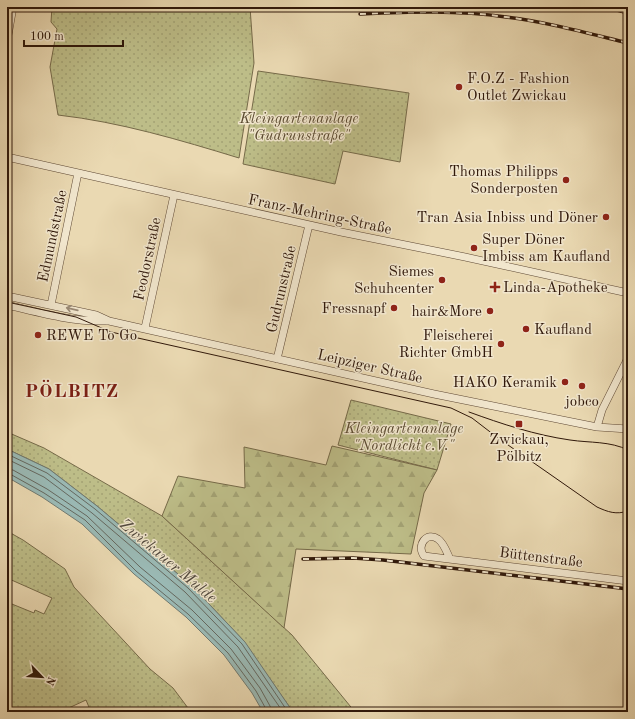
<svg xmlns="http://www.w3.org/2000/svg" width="635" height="719" font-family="'Old Standard TT',serif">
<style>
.grass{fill:url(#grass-dots);stroke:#766a49}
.forest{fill:url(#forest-firs);stroke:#766a49}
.water{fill:#9ab9b4;stroke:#707970}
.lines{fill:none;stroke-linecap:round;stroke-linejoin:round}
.shore{stroke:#65685f;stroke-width:1}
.minor-casing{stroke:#5e4834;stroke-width:8}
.minor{stroke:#f1e6cd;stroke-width:7}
.tram{stroke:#30180a;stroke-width:1}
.rail-casing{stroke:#30180a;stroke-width:3.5}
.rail{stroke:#f1e6cd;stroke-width:2;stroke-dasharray:6;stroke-linecap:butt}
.oneway{stroke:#9a8975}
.poi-dot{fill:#8f2418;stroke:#f1e6cd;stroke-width:1.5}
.labels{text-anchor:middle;stroke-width:3;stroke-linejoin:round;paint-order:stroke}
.poi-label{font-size:15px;fill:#30180a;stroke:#f1e6cd;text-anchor:end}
.park-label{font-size:15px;font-style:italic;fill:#5a4a30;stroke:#f1e6cd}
.street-label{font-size:15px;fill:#30180a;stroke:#f1e6cd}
.water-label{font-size:16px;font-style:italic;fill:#50483d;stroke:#f1e6cd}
.district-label{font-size:19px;font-weight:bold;letter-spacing:1px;fill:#7a1f14;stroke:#f1e6cd}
</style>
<defs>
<pattern id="grass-dots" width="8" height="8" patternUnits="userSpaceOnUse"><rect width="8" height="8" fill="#bdbd88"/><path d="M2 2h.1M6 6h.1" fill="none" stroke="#a3a274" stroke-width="1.8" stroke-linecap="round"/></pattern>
<pattern id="forest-firs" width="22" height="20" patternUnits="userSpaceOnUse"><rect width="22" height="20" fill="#bdbd88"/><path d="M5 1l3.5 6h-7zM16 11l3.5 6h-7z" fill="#a3a274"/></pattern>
</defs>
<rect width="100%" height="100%" fill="#ead9b2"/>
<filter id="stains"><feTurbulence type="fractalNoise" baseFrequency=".005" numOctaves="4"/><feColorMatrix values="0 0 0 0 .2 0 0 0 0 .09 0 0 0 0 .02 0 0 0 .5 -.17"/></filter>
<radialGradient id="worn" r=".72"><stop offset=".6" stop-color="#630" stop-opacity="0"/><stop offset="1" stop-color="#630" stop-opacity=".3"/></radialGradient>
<path class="grass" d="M 52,7 L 250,7 L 254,63 L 239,158 C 180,140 120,122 58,115 L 50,67 L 57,29 L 51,22 Z
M 258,71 L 409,93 L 400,162 L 343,151 L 335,184 L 243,164 Z
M 351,400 L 451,424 L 437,470 L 338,445 Z
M 7,432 L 44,448 L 162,516 L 292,635 L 355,712 L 293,712 L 242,639 L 191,585 L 97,506 L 49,469 L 7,449 Z
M 7,531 L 23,540 L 65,569 L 74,587 L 150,669 L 173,688 L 191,712 L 91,712 L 86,700 L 60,712 L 7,712 L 7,602 L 34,613 L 35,610 L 44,614 L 52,598 L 7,578 Z"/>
<path class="forest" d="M 332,446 L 437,470 L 424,493 L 411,554 L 296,549 L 284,628 L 162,516 L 178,476 L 245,488 L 244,447 L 326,465 Z"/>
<path class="water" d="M 7,449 L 49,469 L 97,506 L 191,585 L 245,642 L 293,712 L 263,712 L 252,693 L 224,655 L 186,617 L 134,574 L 82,524 L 42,497 L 7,477 Z"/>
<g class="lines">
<path class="shore" d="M 7,454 L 47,473 L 95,509 L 188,588 L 242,644 L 288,712
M 7,459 L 44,477 L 92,513 L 185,592 L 238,647 L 283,712
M 7,469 L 13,470 L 47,489 L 87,516 L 140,567 L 192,610 L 231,649 L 260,688 L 270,706 L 272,712
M 7,474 L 10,474 L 44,493 L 85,520 L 136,571 L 188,614 L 228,653 L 256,691 L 266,709 L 266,712"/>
<g class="minor-casing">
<path id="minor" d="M 7,41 L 13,7
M 7,157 L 341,232 L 465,257 L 628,293
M 7,296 L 96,315 L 109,321 L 434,394 L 597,427 L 628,429
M 7,305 C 40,313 73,322 106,321
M 51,305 L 78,173
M 145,328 L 174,195
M 277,359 L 309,225
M 597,427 L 602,410 L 628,358
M 450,559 C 447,553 444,543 438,539 C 427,531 416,545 424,556 L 628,581"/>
</g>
<use href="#minor" class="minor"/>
<path class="tram" d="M 7,302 L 76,317 L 111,332 L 451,408 L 472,418 L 498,438 L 597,507 C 608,512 616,515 628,511
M 469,412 C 502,424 535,435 570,440 C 590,443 610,441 628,450"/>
<g class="rail-casing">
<path id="rail" d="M 606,7 L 628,13
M 360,14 C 408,12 457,10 506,17 C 547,22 587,33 628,43
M 303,559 L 353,558 L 383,560 L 628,589"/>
</g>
<use href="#rail" class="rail"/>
</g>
<defs><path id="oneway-shaft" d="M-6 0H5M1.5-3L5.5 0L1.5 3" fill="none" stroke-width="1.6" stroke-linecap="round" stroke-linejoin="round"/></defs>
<use class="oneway" href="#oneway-shaft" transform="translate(72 309) rotate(-167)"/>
<g class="poi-dot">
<circle cx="459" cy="87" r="4"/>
<circle cx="566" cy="180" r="4"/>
<circle cx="606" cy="217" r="4"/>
<circle cx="474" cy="248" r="4"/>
<circle cx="442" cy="280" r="4"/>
<path d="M493 281h4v4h4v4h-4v4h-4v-4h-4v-4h4z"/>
<circle cx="394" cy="308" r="4"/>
<circle cx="490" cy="311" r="4"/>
<circle cx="526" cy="329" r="4"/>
<circle cx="38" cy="335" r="4"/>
<circle cx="501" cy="344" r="4"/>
<circle cx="565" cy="382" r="4"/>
<circle cx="582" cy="386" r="4"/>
<rect x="515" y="420" width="8" height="8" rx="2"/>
</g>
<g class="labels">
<g class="poi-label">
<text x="467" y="83" text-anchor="start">F.O.Z - Fashion<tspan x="467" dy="17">Outlet Zwickau</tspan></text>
<text x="558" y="176">Thomas Philipps<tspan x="558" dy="17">Sonderposten</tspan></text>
<text x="598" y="222">Tran Asia Inbiss und Döner</text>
<text x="482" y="244" text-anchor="start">Super Döner<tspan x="482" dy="17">Imbiss am Kaufland</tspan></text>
<text x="434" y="276">Siemes<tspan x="434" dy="17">Schuhcenter</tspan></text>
<text x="503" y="292" text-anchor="start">Linda-Apotheke</text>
<text x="386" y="313">Fressnapf</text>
<text x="482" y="316">hair&amp;More</text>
<text x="534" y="334" text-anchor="start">Kaufland</text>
<text x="46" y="340" text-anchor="start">REWE To Go</text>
<text x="493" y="340">Fleischerei<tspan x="493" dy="17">Richter GmbH</tspan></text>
<text x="557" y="387">HAKO Keramik</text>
<text x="582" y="406" text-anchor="middle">jobco</text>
<text x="519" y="444" text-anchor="middle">Zwickau,<tspan x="519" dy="17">Pölbitz</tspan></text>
</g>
<g class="park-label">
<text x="299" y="123">Kleingartenanlage<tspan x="299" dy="17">"Gudrunstraße"</tspan></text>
<text x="404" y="433">Kleingartenanlage<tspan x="404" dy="17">"Nordlicht e.V."</tspan></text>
</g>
<g class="street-label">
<text transform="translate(320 214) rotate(12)" y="5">Franz-Mehring-Straße</text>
<text transform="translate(52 236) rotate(-78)" y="5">Edmundstraße</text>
<text transform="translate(147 259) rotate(-78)" y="5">Feodorstraße</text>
<text transform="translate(281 289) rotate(-77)" y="5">Gudrunstraße</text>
<text transform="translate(370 366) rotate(13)" y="5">Leipziger Straße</text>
<text transform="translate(541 557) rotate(7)" y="5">Büttenstraße</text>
</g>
<g class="water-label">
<text transform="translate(169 560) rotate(40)" y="6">Zwickauer Mulde</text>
</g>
<g class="district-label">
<text x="72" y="397">PÖLBITZ</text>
</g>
</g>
<rect width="635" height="719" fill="none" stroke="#ead9b2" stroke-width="24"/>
<rect x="8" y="8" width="619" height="703" fill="none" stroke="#30180a" stroke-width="2"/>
<rect x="12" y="12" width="611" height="695" fill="none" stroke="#30180a"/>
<g transform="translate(42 677) rotate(115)" stroke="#f1e6cd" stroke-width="3" paint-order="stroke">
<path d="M0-3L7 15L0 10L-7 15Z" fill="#30180a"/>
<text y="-6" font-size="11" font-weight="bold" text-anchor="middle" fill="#30180a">N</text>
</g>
<path d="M24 40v6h99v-6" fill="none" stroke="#30180a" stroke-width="2"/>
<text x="30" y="40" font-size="12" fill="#30180a" stroke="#f1e6cd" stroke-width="3" paint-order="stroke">100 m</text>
<rect width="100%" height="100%" filter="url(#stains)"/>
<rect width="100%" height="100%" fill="url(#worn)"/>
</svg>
